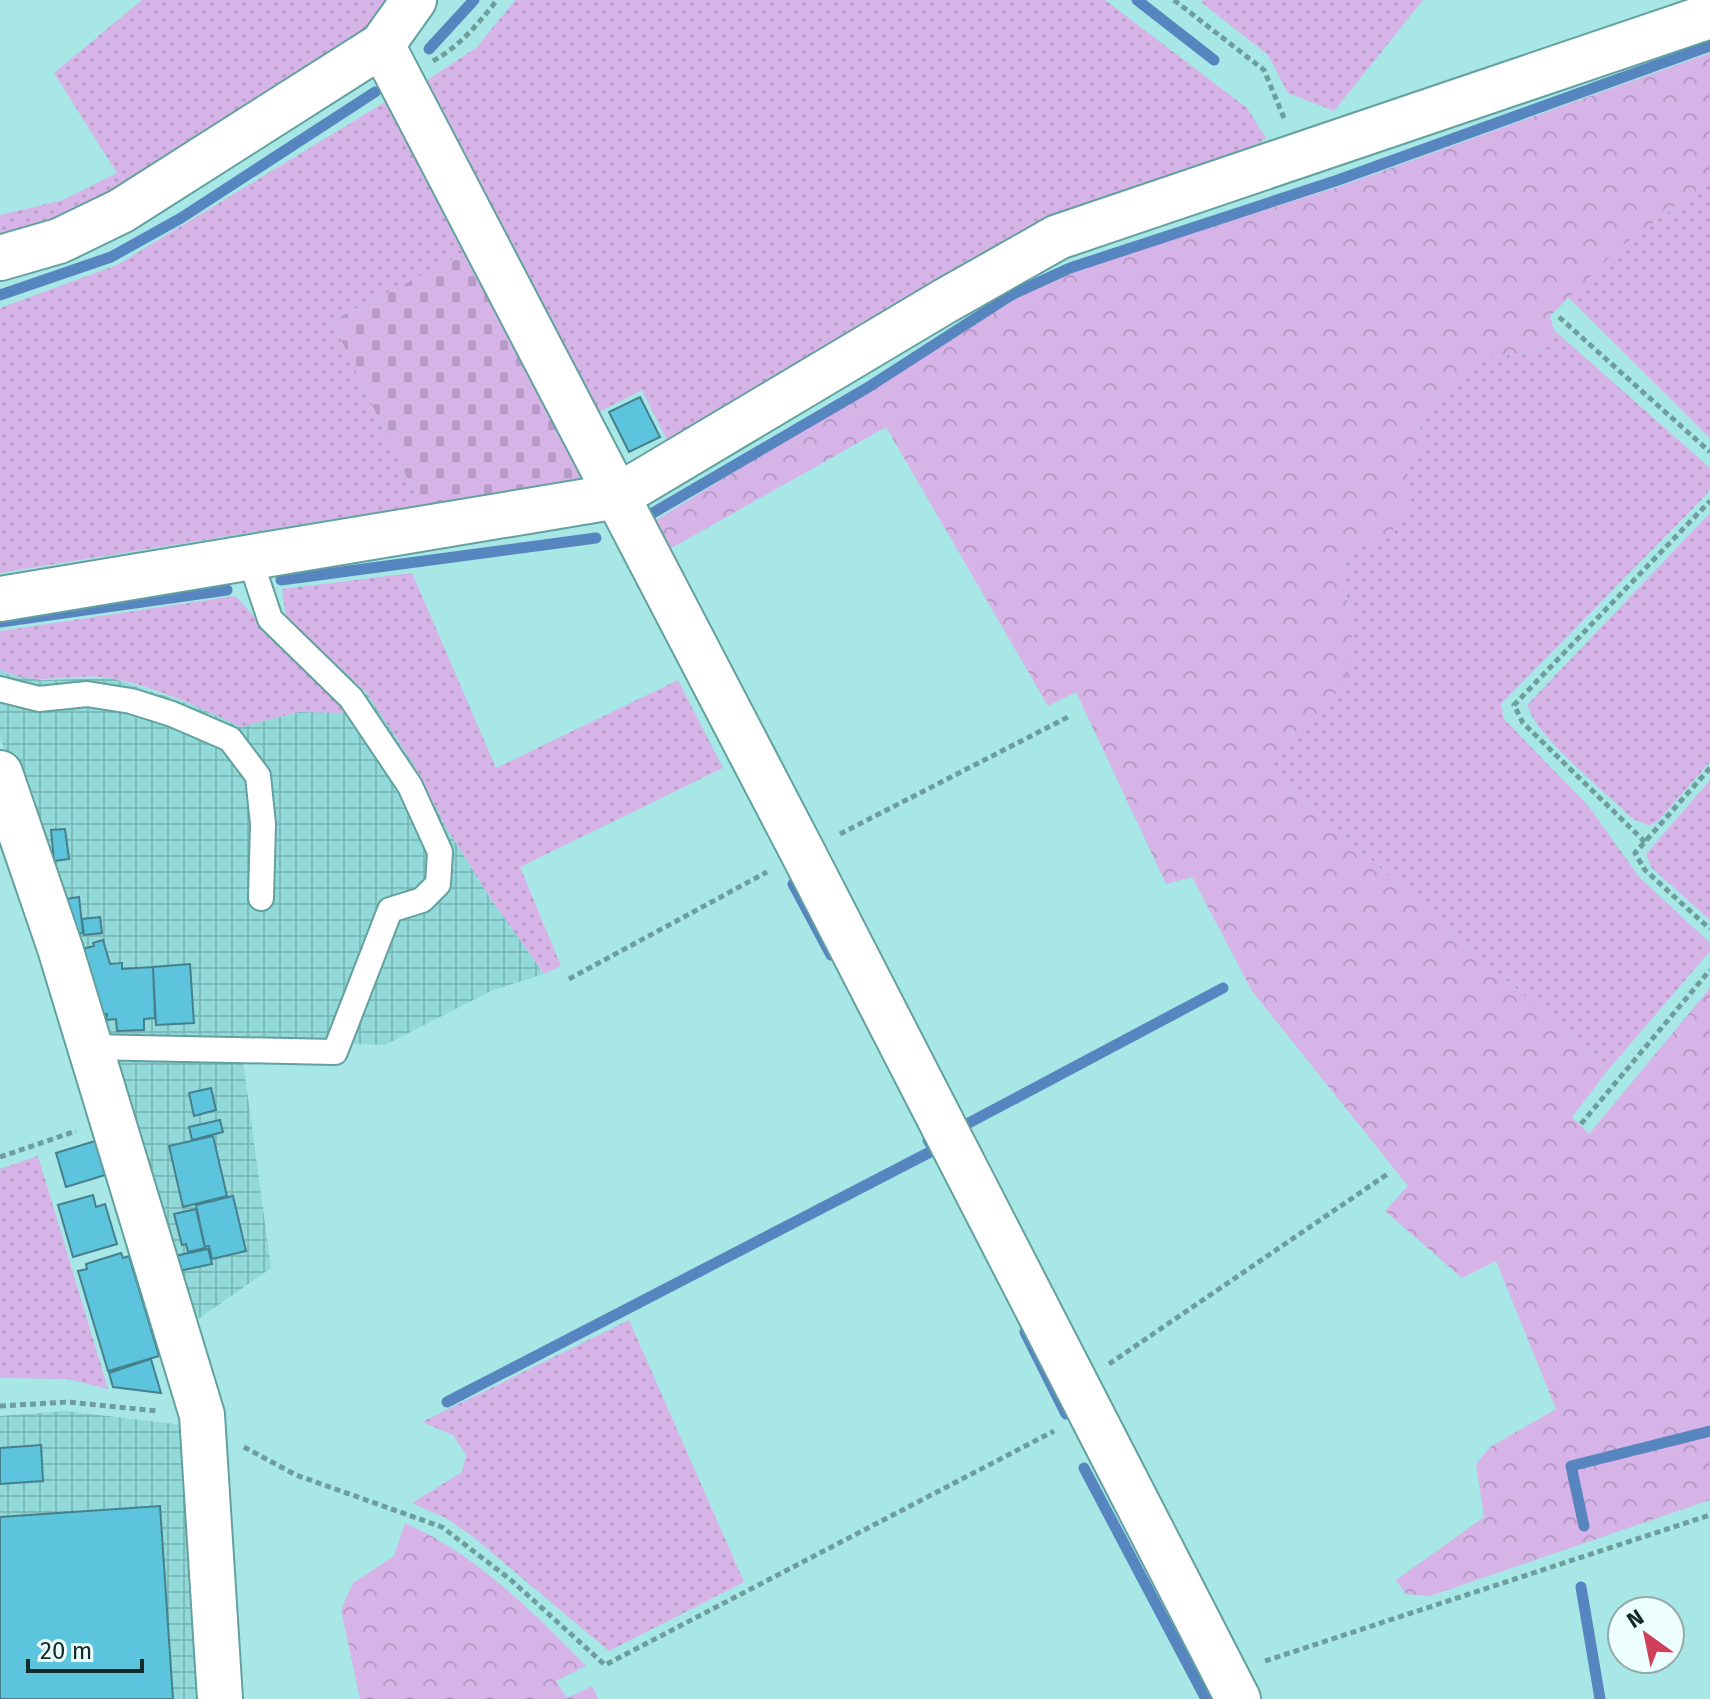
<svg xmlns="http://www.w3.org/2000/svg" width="1710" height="1699" font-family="'Fira Sans',sans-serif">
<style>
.industrial{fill:url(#industrial-grid)}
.grass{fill:url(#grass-dots)}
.forest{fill:url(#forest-crowns)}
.cemetery{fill:url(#cemetery-stones)}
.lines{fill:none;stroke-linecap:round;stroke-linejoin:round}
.stream{stroke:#5785bf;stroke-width:11}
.building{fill:#5cc5dd;stroke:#467f8d;stroke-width:2}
.lane-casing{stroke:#63a0a0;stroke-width:28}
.street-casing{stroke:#63a0a0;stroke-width:48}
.secondary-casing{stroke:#63a0a0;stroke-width:48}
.path{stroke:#6d9e9d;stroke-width:5;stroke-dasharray:6 4;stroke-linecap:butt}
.lane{stroke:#fff;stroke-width:24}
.street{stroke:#fff;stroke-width:44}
.secondary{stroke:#fff;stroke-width:44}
</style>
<defs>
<pattern id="industrial-grid" width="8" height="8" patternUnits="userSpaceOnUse" patternTransform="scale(2)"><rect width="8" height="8" fill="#91dad9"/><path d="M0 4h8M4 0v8" fill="none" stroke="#7cbbba"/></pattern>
<pattern id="grass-dots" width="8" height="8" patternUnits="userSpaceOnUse" patternTransform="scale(2)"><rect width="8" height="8" fill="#d6b4e7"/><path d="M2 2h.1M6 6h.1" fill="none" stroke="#b79bc6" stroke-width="1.8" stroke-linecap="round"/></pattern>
<pattern id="forest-crowns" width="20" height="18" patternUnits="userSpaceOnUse" patternTransform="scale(2)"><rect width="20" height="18" fill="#d6b4e7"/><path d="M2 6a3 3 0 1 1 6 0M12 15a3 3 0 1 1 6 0" fill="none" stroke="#b79bc6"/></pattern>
<pattern id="cemetery-stones" width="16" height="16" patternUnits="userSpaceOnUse" patternTransform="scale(2)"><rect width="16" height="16" fill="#d6b4e7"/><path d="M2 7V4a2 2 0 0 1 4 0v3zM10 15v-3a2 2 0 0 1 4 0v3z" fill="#b79bc6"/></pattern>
</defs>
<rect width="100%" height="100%" fill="#a7e7e6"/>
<path class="industrial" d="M 0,669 L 10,675 L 42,680 L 112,678 L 198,707 L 241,727 L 298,712 L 350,713 L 367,693 L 414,765 L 446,827 L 491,899 L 544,974 L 493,990 L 385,1045 L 99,1035 L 0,737 Z
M 243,1061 L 271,1268 L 190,1325 L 106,1062 Z
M 65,1411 L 192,1426 L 209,1699 L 0,1699 L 0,1416 Z"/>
<path class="grass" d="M 142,0 L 400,0 L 386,17 L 160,171 L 0,244 L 0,215 L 63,200 L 117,173 L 54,73 Z
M 515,0 L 1105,0 L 1247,108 L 1266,138 L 1250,150 L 1021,233 L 671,448 L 642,390 L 593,415 L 423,83 L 477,47 Z
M 1203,0 L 1423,0 L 1334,111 L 1288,93 L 1268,55 L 1201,2 Z
M 395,96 L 479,246 L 332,321 L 420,505 L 0,573 L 0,308 L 117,265 Z
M 1710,181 L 1710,438 L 1568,297 L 1619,248 Z
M 1554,330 L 1710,468 L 1710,488 L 1706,495 L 1501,704 L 1504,719 L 1590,808 L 1640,878 L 1710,943 L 1710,951 L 1608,1070 L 1283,782 L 1274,764 L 1287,739 L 1328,705 L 1353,627 L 1341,569 L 1358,548 L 1389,536 L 1407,472 L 1422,445 L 1419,415 L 1455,381 L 1489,357 L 1547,349 Z
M 1710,513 L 1710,762 L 1658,821 L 1650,826 L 1633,819 C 1613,799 1527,728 1528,704 Z
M 412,573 L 496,768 L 678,680 L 723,768 L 520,867 L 561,966 L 544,974 L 491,899 L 446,827 L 414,765 L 367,693 L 296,628 L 286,616 L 282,589 Z
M 235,596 L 311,677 L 350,713 L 298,712 L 241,727 C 201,708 159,688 115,679 C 77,670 36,690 0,669 L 0,631 Z
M 1710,780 L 1710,920 L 1651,867 L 1646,854 Z
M 38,1156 L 108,1389 L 67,1379 L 0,1378 L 0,1169 Z
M 629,1320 L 744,1582 L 609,1651 L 472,1536 L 446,1518 L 412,1503 L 462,1472 L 466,1455 L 453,1435 L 422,1422 Z"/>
<path class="forest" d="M 1710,53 L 1710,181 L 1619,248 L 1550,316 L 1554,330 L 1547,349 L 1489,357 L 1455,381 L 1419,415 L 1422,445 L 1407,472 L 1413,497 L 1389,536 L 1358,548 L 1341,569 L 1353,627 L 1348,674 L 1328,705 L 1287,739 L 1274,764 L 1283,782 L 1608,1070 L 1572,1117 L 1589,1134 L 1710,988 L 1710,1500 L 1430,1596 L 1406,1594 L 1396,1580 L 1484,1517 L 1476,1464 L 1490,1447 L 1556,1409 L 1496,1261 L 1462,1278 L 1385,1211 L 1408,1186 L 1252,991 L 1192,877 L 1166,884 L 1076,692 L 1048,706 L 886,427 L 668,550 L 653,522 L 1015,299 L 1071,271 L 1341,186 Z
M 405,1523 C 476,1554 533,1612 586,1666 L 556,1681 L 567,1698 L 592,1686 L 598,1699 L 360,1699 L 341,1610 L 353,1583 L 394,1556 Z"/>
<path class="cemetery" d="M 479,246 L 586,480 L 420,505 L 332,321 Z"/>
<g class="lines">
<path class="stream" d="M 1137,0 L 1214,60
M 429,49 L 474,0
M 0,295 L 111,257 L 181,218 L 375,92
M 651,514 L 867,388 L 1013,294 L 1070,268 L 1338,180 L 1710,46
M 281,580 L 596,538
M 0,622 L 227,590
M 793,884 L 831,955
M 965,1125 L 1223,988
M 1025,1332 L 1066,1414
M 447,1402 L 934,1150 L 928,1140
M 1084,1468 L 1206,1699
M 1584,1526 L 1571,1466 L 1710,1431
M 1581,1587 L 1600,1699"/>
</g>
<path class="building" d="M 640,397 L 660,437 L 629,452 L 609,412 Z
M 65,829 L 69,859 L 54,861 L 51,830 Z
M 79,897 L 83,933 L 70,935 L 66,899 Z
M 100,917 L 102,933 L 84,935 L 82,919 Z
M 103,940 L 110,964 L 122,963 L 122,969 L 153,967 L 155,1018 L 144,1019 L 144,1030 L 117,1031 L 116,1019 L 106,1020 L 107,1014 L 95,1017 L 78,950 L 94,946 L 93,943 Z
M 190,964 L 194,1023 L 156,1025 L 153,967 Z
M 211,1088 L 216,1110 L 194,1116 L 189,1093 Z
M 220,1120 L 223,1132 L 192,1140 L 189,1127 Z
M 213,1136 L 227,1196 L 183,1207 L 169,1146 Z
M 95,1141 L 105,1175 L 66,1187 L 56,1153 Z
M 93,1195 L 96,1207 L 105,1204 L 117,1244 L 73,1257 L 58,1205 Z
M 233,1196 L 246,1251 L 212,1259 L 209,1246 L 205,1247 L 196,1205 Z
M 196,1209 L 205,1248 L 188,1252 L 186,1244 L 182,1245 L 174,1214 Z
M 208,1249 L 212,1264 L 174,1272 L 170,1257 Z
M 121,1253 L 123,1258 L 129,1256 L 159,1356 L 108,1371 L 78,1271 L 87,1269 L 86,1264 Z
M 151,1359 L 161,1393 L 113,1387 L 109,1373 Z
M 41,1445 L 43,1481 L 0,1484 L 0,1448 Z
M 160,1506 L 173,1699 L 0,1699 L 0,1517 Z"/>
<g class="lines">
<g class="lane-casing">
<path id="lane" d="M 0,689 L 39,699 L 87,694 L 131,701 L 172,714 L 230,739 L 258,776 L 263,824 L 261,898
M 88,1047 L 335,1052 L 390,910 L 422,900 L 438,884 L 440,852 L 410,786 L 351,698 L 270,619 L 249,556"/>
</g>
<g class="street-casing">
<path id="street" d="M 382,45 L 803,853 L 1238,1699
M 0,258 L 59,241 L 121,211 L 382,45 L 414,0
M 0,773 L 60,948 L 202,1415 L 220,1699"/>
</g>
<g class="secondary-casing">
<path id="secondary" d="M 0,599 L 618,496 L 945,301 L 1058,237 L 1710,16"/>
</g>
<path class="path" d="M 1174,0 L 1264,70 L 1284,118
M 433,61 C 460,46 478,24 497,0
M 1559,317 L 1710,452
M 1710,768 L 1635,853 L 1645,870 L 1710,929
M 840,834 L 1070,716
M 1645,842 L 1523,723 L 1514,705 L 1710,501
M 569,979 L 767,872
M 1581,1124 L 1710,970
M 0,1157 L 76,1131
M 1109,1364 L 1389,1173
M 0,1406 L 68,1402 L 158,1411
M 244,1447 L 296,1475 L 442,1527 L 511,1580 L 605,1665 L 1054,1431
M 1265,1661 L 1710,1515"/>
<use href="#lane" class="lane"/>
<use href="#street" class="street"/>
<use href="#secondary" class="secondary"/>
</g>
<g transform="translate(1646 1635) rotate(327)"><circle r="38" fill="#ecfefe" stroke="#94aaaa" stroke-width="2"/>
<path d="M0-6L14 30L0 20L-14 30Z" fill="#d04059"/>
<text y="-12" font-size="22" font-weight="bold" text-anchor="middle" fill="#112b2b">N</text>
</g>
<path d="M28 1659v12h114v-12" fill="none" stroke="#112b2b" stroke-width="4"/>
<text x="40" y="1659" font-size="24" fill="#112b2b" stroke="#ecfefe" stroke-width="6" paint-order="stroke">20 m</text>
</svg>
